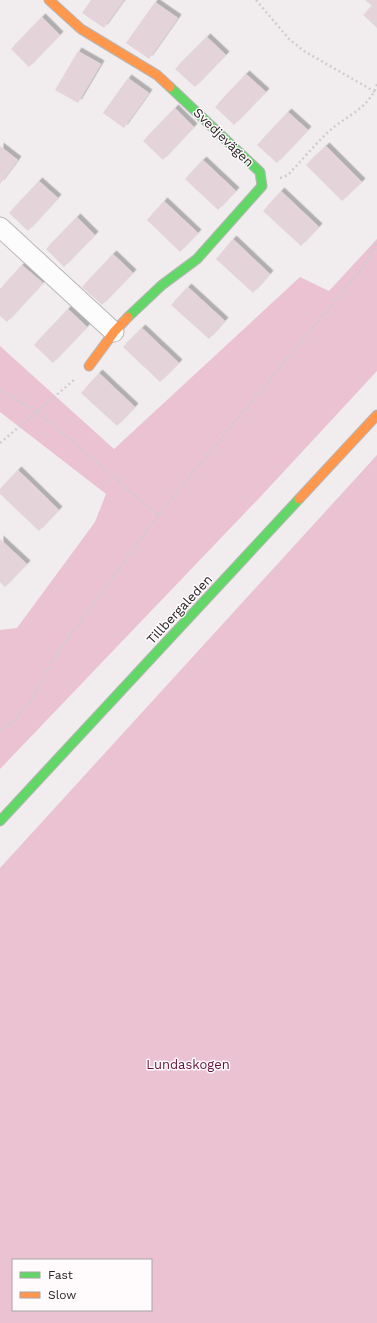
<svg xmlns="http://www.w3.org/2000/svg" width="377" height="1323" font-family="'Work Sans',sans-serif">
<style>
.forest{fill:#ebc2d2;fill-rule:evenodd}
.building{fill:#e4d4da;filter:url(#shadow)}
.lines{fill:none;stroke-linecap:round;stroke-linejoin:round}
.street-casing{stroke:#b9b6b7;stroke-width:21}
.fast-casing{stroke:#b9b6b7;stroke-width:11}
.slow-casing{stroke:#b9b6b7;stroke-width:11}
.path{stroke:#cecdce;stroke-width:2.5;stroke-dasharray:2 3;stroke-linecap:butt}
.street{stroke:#fdfcfd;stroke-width:19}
.fast{stroke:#63d668;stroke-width:9}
.slow{stroke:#ff974d;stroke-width:9}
.labels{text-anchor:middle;stroke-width:3;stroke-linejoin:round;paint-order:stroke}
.street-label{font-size:13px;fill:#252324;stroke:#fffafb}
.park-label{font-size:13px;fill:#64123c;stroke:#fffafb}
</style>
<defs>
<filter id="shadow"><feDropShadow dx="3.5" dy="-3.5" stdDeviation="0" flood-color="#0004"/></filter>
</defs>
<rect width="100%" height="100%" fill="#f1edef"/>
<path class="forest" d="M 377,239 L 377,371 L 263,494 L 0,769 L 0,630 L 17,628 L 95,522 L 106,494 L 0,412 L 0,346 L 114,449 L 300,277 L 329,291 Z
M 377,455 L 377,1323 L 0,1323 L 0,868 ZM 13,1260 L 151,1260 L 151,1310 L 13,1310 Z"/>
<path class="building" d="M 91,0 L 124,0 L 104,28 L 82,13 Z
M 365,0 L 377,0 L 377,28 L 363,15 L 372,6 Z
M 155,2 L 178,18 L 149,59 L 126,43 Z
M 42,17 L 60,35 L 29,67 L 11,49 Z
M 207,37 L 226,55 L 195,87 L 175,69 Z
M 78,51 L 101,64 L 78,103 L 55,90 Z
M 246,74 L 266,92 L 234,125 L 215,107 Z
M 128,78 L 149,93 L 124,128 L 103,113 Z
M 175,108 L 194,127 L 163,160 L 143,141 Z
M 288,112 L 308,130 L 277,163 L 257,145 Z
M 0,146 L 18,160 L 0,184 Z
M 326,146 L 362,182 L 342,201 L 306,165 Z
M 203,160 L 236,191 L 218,210 L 185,179 Z
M 39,181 L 58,198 L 28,231 L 9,213 Z
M 281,191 L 319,227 L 301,246 L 263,211 Z
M 164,201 L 198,233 L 180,252 L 147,220 Z
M 77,217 L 95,235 L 64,267 L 46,249 Z
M 233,239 L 270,274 L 253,293 L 216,259 Z
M 113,254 L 133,273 L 102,305 L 82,287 Z
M 22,265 L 43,283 L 7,322 L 0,316 L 0,289 Z
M 188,287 L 225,321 L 209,339 L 171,305 Z
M 68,309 L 87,327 L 53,363 L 34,345 Z
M 142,328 L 179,363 L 160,382 L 123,347 Z
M 99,373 L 135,407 L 117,426 L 81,393 Z
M 18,470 L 59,510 L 39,531 L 0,494 L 0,489 Z
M 0,539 L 27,564 L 5,587 L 0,582 Z"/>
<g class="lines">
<g class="street-casing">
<path id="street" d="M 0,227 L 114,332"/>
</g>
<g class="fast-casing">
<path id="fast" d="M 128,317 L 162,285 L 197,259 L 262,186 L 260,172 L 170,87
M 0,821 L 299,499"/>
</g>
<g class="slow-casing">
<path id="slow" d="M 49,0 L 81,29 L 157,75 L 170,87
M 89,366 L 114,332 L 128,317
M 299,499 L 377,415"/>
</g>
<path class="path" d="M 256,0 L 289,39 L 304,51 L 377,93
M 280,178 L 288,175 C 301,161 313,147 326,134 C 343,117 370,109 377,84
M 0,390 L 37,411 L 158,515
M 0,443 L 74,380
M 0,730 L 10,724 L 31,701 L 55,656 L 158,515 L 366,263 L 377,242"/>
<use href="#street" class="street"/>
<use href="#fast" class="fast"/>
<use href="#slow" class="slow"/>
</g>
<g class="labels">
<g class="street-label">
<text transform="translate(224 137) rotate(44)" y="5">Svedjevägen</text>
<text transform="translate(179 609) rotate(-47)" y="5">Tillbergaleden</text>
</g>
<g class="park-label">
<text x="188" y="1069">Lundaskogen</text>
</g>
</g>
<rect x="12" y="1259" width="140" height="52" fill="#fffafb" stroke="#a8a4a5"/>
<rect x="20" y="1272" width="20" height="6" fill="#63d668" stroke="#a8a4a5"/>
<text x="48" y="1279" font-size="12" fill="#252324">Fast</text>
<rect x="20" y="1292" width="20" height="6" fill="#ff974d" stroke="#a8a4a5"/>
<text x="48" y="1299" font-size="12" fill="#252324">Slow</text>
</svg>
